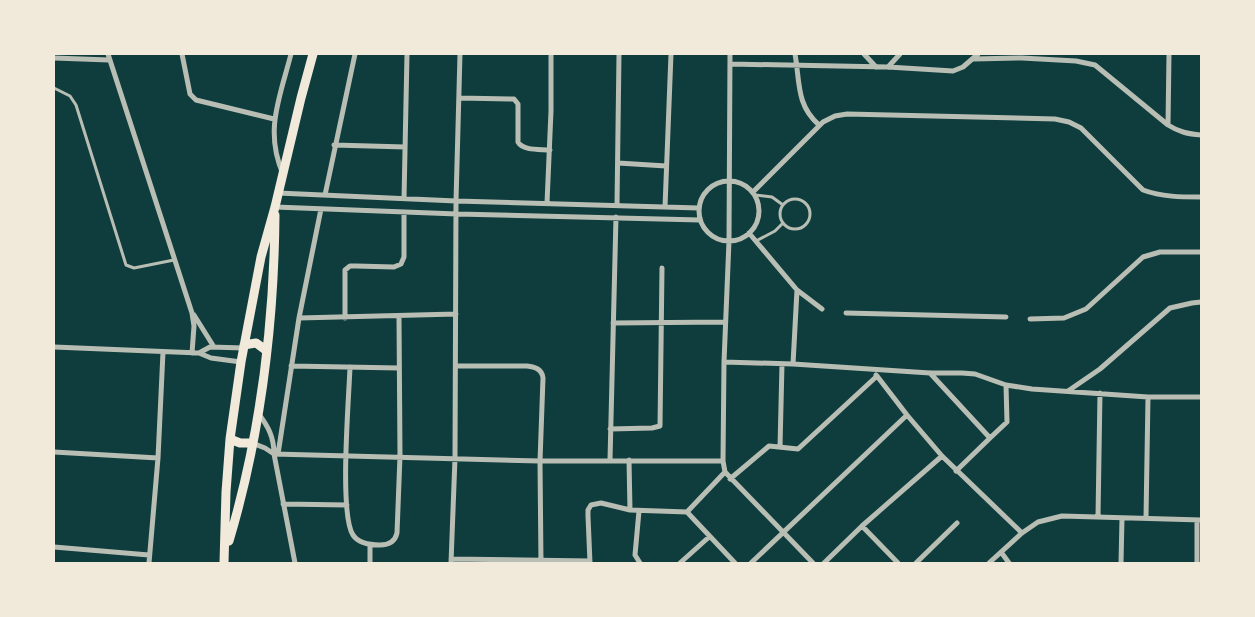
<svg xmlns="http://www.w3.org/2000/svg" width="1255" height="617" font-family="'Fira Sans',sans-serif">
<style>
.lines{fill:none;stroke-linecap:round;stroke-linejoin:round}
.service{stroke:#b8beb3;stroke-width:3}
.minor{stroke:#b8beb3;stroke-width:5}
.primary{stroke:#f1e9da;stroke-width:9}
</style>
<rect width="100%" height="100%" fill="#0f3d3e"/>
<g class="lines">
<path class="service" d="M 54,88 L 70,96 L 76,105 L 126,265 L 134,268 L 174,260
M 755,195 L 772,197 L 783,205
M780 214a15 15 0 1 1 30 0a15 15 0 1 1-30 0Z
M 756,241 L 775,231 L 783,223"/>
<path class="minor" d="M 108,54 L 192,313 L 194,326 L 192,353
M 182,54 L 190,94 L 196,100 L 274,119
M 730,54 L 729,241 L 724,362 L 723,461 L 725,472 L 813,563
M 795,54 C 800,82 796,105 819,125
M 864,54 L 876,67
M 54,58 L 109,60
M 973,59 L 1022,58 L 1076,61 L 1095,65 L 1168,125 C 1179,132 1188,134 1201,135
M 730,64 L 888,67 L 953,71 L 963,67 L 978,54
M 888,67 L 900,54
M 459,98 L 514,99 L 518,104 L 518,142 C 523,151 540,149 550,150
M 1168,125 L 1169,54
M 334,145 L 405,147
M 618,163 L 666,166
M 283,174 C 264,131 280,97 291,54
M699 211a30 30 0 1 1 60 0a30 30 0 1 1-60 0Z
M 753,192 L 823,122 L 835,116 L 847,114 L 1055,119 L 1069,122 L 1081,128 L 1143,190 C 1162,197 1181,197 1201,197
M 278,193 L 456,201 L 699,208
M 325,195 L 355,54
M 404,199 L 407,54
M 547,203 L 551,111 L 551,54
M 617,205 L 619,54
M 275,207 L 457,214 L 700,220
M 665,207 L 671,54
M 749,233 L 797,290 L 822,309
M 846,313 L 1006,317
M 194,315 L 214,347
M 299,318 L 456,314
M 345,318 L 345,270 L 350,266 L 356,266 L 394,267 L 401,264 L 404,257 L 404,212
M 1030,319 L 1064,318 L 1086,309 L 1143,257 L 1160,252 L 1201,252
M 613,323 L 725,322
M 54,347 L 199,353 L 211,358 L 241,362
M 199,353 L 210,347 L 244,348
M 724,362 L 793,364 L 930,373 L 962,373 L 975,374 L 1006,385 L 1032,389 L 1148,397 L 1201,397
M 793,364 L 797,290
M 291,366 L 399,368
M 456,366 L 527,366 C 535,367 542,369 543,378 L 540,461 L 541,563
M 350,367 C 349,397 339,514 353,535 C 359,544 371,545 380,545 C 389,545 395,542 397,533 L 400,456 L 399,317
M 930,373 L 990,438 L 956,471
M 877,376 L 907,415 L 942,456 L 1022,533
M 1068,391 L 1100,369 L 1170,308 L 1192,303 L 1201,302
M 258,413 C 268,426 274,437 274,454 L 295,563
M 610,429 L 652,428 L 660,426 L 662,268
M 990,438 L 1007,422 L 1006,385
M 252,443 L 265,448 L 274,454 L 540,461 L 723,461
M 780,447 L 782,364
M 54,452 L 158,458
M 278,454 L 299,318 L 321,209
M 610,460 L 616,217
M 629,460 L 630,510
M 725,472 L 687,512 L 735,563
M 730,479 L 769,446 L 798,449 L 877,376 L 876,375
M 283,504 L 347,505
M 639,511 L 635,555 L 640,563
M 1098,517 L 1100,393
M 1146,518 L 1148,397
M 1197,520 L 1197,563
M 862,526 L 898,563
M 54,547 L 149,555
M 1001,552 L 1009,563
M 451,559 L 590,561
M 149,563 L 158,458 L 163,352
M 370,563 L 370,545
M 451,563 L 455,458 L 456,201 L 460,54
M 590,563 L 588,516 L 588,510 L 591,505 L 601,503 L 630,510 L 687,512
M 680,563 L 709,537
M 751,563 L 907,415
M 824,563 L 862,526 L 942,456
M 916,563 L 957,523
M 989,563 L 1022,533 L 1038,522 L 1062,516 L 1201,520
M 1121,563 L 1122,518"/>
<path class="primary" d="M 244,345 L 256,343 L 267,351
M 230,439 L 240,443 L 252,443
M 229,541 C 260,437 274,324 275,215
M 224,563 L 226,492 L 230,439 L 241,362 L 261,257 L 275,207 L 301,98 L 313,54"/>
</g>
<rect width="1255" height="617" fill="none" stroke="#f1e9da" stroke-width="110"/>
</svg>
